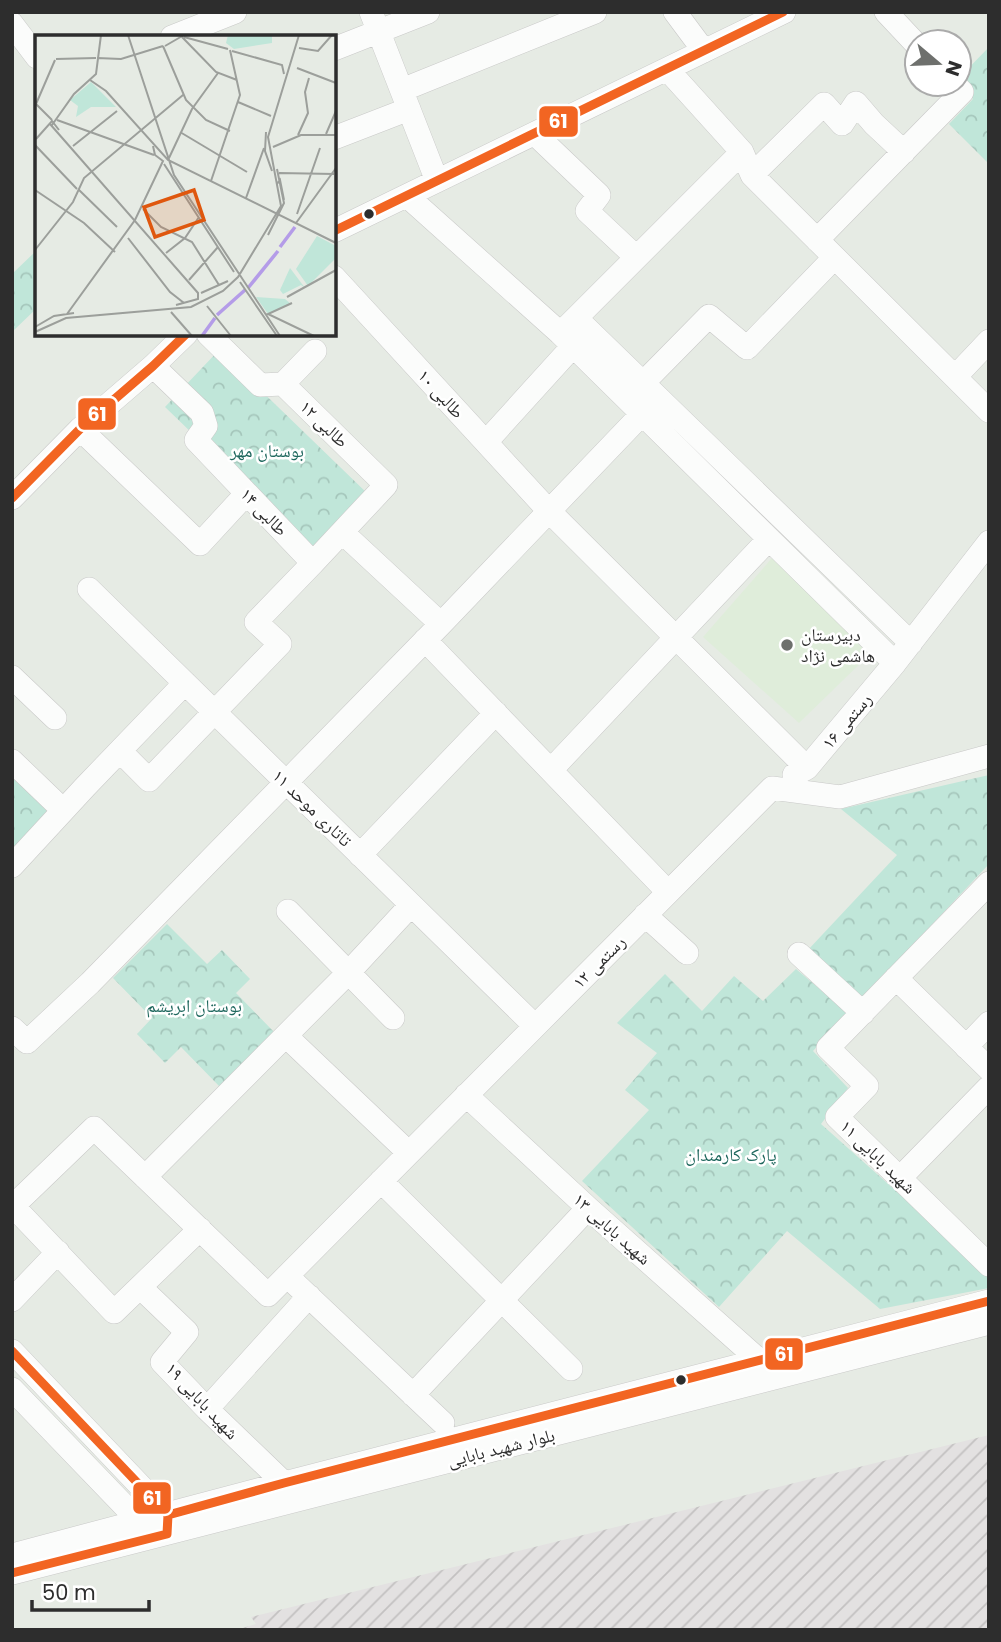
<svg xmlns="http://www.w3.org/2000/svg" width="1001" height="1642" font-family="Poppins,'Noto Naskh Arabic',sans-serif">
<style>
.industrial{fill:url(#industrial-furrows)}
.education{fill:#dfedda}
.park{fill:url(#park-crowns)}
.lines{fill:none;stroke-linecap:round;stroke-linejoin:round}
.minor-casing{stroke:#c9c9c8;stroke-width:24}
.minor{stroke:#fbfcfb;stroke-width:23}
.bus-1-casing{stroke:#fff;stroke-width:14}
.bus-1{stroke:#f26522;stroke-width:9}
.bus-dot{fill:#2d2d2d;stroke:#fff;stroke-width:2.5}
.poi-dot{fill:#6e706d;stroke:#fff;stroke-width:2.5}
.labels{text-anchor:middle;stroke-width:5;stroke-linejoin:round;paint-order:stroke}
.street-label{font-size:18px;fill:#2d2d2d;stroke:#fff}
.park-label{font-size:18px;fill:#1f685e;stroke:#fff}
.poi-label{font-size:18px;fill:#2d2d2d;stroke:#fff;text-anchor:start}
.inset-river{fill:none;stroke:#b49ce8;stroke-width:3.5}
.inset-road{fill:none;stroke:#9c9f9b;stroke-width:2}
.view{fill:#df570e;fill-opacity:0.15;stroke:#df570e;stroke-width:3.5}
.inset-edge{fill:none;stroke:#2d2d2d;stroke-width:3.5}
.line-badge{stroke:#fff;stroke-width:2.5}
.badge-label{font-size:19px;text-anchor:middle;font-weight:bold;fill:#fff}
</style>
<defs>
<pattern id="industrial-furrows" width="10" height="10" patternUnits="userSpaceOnUse" patternTransform="scale(1.75)"><rect width="10" height="10" fill="#e3e1e1"/><path d="M-1 1l2-2M0 10L10 0M9 11l2-2" fill="none" stroke="#c3c1c1"/></pattern>
<pattern id="park-crowns" width="20" height="18" patternUnits="userSpaceOnUse" patternTransform="scale(1.75)"><rect width="20" height="18" fill="#c0e6d9"/><path d="M2 6a3 3 0 1 1 6 0M12 15a3 3 0 1 1 6 0" fill="none" stroke="#a5c6bb"/></pattern>
</defs>
<rect width="100%" height="100%" fill="#e6ebe4"/>
<path class="industrial" d="M 989,1435 L 989,1630 L 236,1630 L 256,1624 L 251,1617 Z"/>
<path class="education" d="M 772,558 L 870,654 L 799,723 L 703,637 Z"/>
<path class="park" d="M 989,47 L 989,164 L 949,124 L 973,99 L 959,81 L 959,78 Z
M 37,250 L 37,308 L 12,332 L 12,274 Z
M 219,350 L 370,496 L 316,553 L 165,407 Z
M 12,772 L 59,817 L 12,863 Z
M 989,775 L 989,864 L 862,999 L 807,951 L 897,855 L 841,809 Z
M 167,924 L 207,964 L 222,950 L 250,979 L 236,993 L 275,1033 L 220,1087 L 181,1047 L 165,1063 L 137,1034 L 152,1018 L 113,978 Z
M 796,969 L 848,1013 L 813,1051 L 848,1088 L 821,1124 L 989,1274 L 989,1288 L 880,1309 L 787,1231 L 719,1307 L 582,1181 L 649,1110 L 625,1090 L 657,1053 L 617,1023 L 665,974 L 702,1011 L 734,976 L 763,1001 Z"/>
<g class="lines">
<g class="minor-casing">
<path id="minor" d="M 371,12 L 437,181
M 675,12 L 704,51
M 886,12 L 917,45
M 12,24 L 37,57
M 172,37 L 235,12
M 334,49 L 428,12
M 667,69 L 742,152 L 752,175 L 989,411
M 402,90 L 595,12
M 535,134 L 599,195 L 587,211 L 636,257
M 334,138 L 409,109
M 752,175 L 824,104 L 842,124 L 856,103 L 874,124 L 904,152
M 407,196 L 560,333 L 895,663
M 334,231 L 784,12
M 817,240 L 962,92 L 954,84
M 334,277 L 549,511 L 807,768
M 576,318 L 911,643
M 566,328 L 742,152
M 153,366 L 202,413 L 206,426 L 196,440 L 313,563 L 386,485 L 283,384 L 260,385 L 208,334
M 955,377 L 989,341
M 643,383 L 709,316 L 747,348 L 834,258
M 283,384 L 315,351
M 80,429 L 200,544 L 246,494
M 486,442 L 573,346
M 12,498 L 80,429 L 153,366 L 186,334
M 343,533 L 441,624
M 89,589 L 535,1026
M 425,640 L 668,892
M 12,677 L 55,718
M 120,751 L 149,780 L 280,644 L 256,622 L 313,563
M 12,761 L 63,810
M 551,770 L 769,539
M 794,775 L 807,768 L 895,663 L 989,542
M 360,855 L 496,713
M 12,866 L 85,787 L 185,683
M 989,883 L 828,1048 L 867,1086 L 837,1117 L 989,1265
M 288,911 L 393,1018
M 645,915 L 687,953
M 799,954 L 863,1013
M 896,978 L 989,1069
M 12,1028 L 27,1042 L 90,983 L 441,624 L 642,414
M 286,1036 L 409,1153
M 966,1047 L 989,1023
M 466,1095 L 588,1208 L 760,1361
M 145,1177 L 349,972 L 411,905
M 900,1178 L 989,1087
M 381,1181 L 571,1369
M 200,1229 L 114,1312 L 13,1206 L 94,1128 L 268,1295 L 772,788 L 840,797 L 989,756
M 287,1276 L 443,1423
M 140,1287 L 187,1332 L 162,1362 L 207,1409 L 284,1483
M 12,1300 L 58,1252
M 12,1351 L 168,1515 L 167,1527
M 12,1389 L 140,1522 L 145,1533
M 413,1395 L 588,1208
M 207,1409 L 309,1296
M 12,1555 L 284,1483 L 989,1301
M 12,1573 L 989,1323"/>
</g>
<use href="#minor" class="minor"/>
<g class="bus-1-casing">
<path id="bus-1" d="M 334,231 L 783,12
M 12,498 L 80,429 L 153,366 L 186,334
M 12,1351 L 168,1515 L 167,1534 L 12,1573
M 168,1515 L 284,1483 L 989,1301"/>
</g>
<use href="#bus-1" class="bus-1"/>
</g>
<g class="bus-dot">
<circle cx="369" cy="214" r="6"/>
<circle cx="681" cy="1380" r="6"/>
</g>
<circle class="poi-dot" cx="787" cy="645" r="7"/>
<g class="labels">
<g class="street-label">
<text transform="translate(441 394) rotate(48)" y="6">طالبی ۱۰</text>
<text transform="translate(324 424) rotate(44)" y="6">طالبی ۱۲</text>
<text transform="translate(264 512) rotate(46)" y="6">طالبی ۱۴</text>
<text transform="translate(847 721) rotate(-50)" y="6">رستمی ۱۶</text>
<text transform="translate(312 808) rotate(44)" y="6">تاتاری موحد ۱۱</text>
<text transform="translate(599 962) rotate(-45)" y="6">رستمی ۱۲</text>
<text transform="translate(878 1157) rotate(44)" y="6">شهید بابایی ۱۱</text>
<text transform="translate(612 1229) rotate(42)" y="6">شهید بابایی ۱۳</text>
<text transform="translate(202 1401) rotate(47)" y="6">شهید بابایی ۱۹</text>
<text transform="translate(501 1448) rotate(-14)" y="6">بلوار شهید بابایی</text>
</g>
<g class="park-label">
<text x="267" y="457">بوستان مهر</text>
<text x="194" y="1012">بوستان ابریشم</text>
<text x="731" y="1161">پارک کارمندان</text>
</g>
<g class="poi-label">
<text x="801" y="641">دبیرستان<tspan x="801" dy="21">هاشمی نژاد</tspan></text>
</g>
</g>
<g transform="translate(35 35)">
<rect width="301" height="301" fill="#e6ebe4"/>
<path d="M 193,0 L 237,0 L 237,8 L 199,14 L 191,8 ZM 56,47 L 81,72 L 56,72 L 41,82 L 43,71 L 35,65 ZM 221,262 L 250,264 L 256,269 L 233,279 Z" fill="#c0e6d9"/>
<path d="M 282,201 L 301,211 L 301,223 L 273,251 L 261,234 ZM 255,233 L 270,253 L 266,250 L 248,259 L 245,255 Z" fill="#c0e6d9"/>
<path class="inset-river" d="M 245,212 L 260,192M 213,253 L 243,216M 182,280 L 210,255M 167,301 L 180,283"/>
<path class="inset-road" d="M 93,0 L 139,140 L 245,301M 147,2 L 181,37 L 202,45M 149,2 L 193,14M 128,11 L 151,65 L 171,85 L 195,96M 130,11 L 149,0M 264,13 L 283,16 L 297,0M 197,16 L 247,30 L 249,39M 62,23 L 86,24 L 128,11M 21,24 L 61,23M 262,33 L 301,48M 55,45 L 71,56 L 133,125 L 301,208M 203,67 L 236,81M 0,68 L 17,85M 1,69 L 20,25M 22,85 L 119,120M 15,89 L 163,258 L 163,264 L 141,270M 17,90 L 39,59 L 61,39 L 66,0M 145,97 L 212,137M 231,97 L 230,116 L 237,136M 291,99 L 301,76M 263,100 L 273,78 L 270,57 L 274,43M 1,104 L 17,86 L 24,95M 0,110 L 42,154M 38,111 L 82,76M 238,112 L 266,100 L 301,100M 134,123 L 157,74 L 183,38M 129,129 L 199,237M 244,138 L 299,139M 176,146 L 205,60 L 195,15M 242,149 L 245,145 L 249,165M 43,154 L 82,192M 0,155 L 49,188 L 80,217M 211,163 L 229,113M 108,174 L 126,192 L 157,207 L 184,250M 262,179 L 285,113M 261,188 L 301,133M 233,200 L 249,168 L 242,134M 93,203 L 135,257 L 149,268M 0,215 L 38,167 L 49,143 L 148,60M 131,218 L 150,203 L 164,182M 154,245 L 183,212M 205,247 L 242,301M 166,258 L 193,246M 252,262 L 301,235M 257,268 L 233,279 L 279,301M 172,271 L 196,301M 136,277 L 157,301M 32,279 L 100,185 L 128,126 L 120,120 L 118,111M 0,292 L 19,281 L 39,278M 0,297 L 31,283 L 156,272 L 188,256 L 203,242 L 246,171 L 233,102 L 264,0"/>
<path class="view" d="M 159,155 L 169,185 L 120,202 L 109,172 Z"/>
<rect width="301" height="301" class="inset-edge"/>
</g>
<g class="line-badge">
<rect x="538" y="105" width="41" height="33" rx="7" fill="#f26522"/>
<rect x="77" y="397" width="40" height="34" rx="7" fill="#f26522"/>
<rect x="764" y="1337" width="40" height="34" rx="7" fill="#f26522"/>
<rect x="132" y="1481" width="40" height="34" rx="7" fill="#f26522"/>
</g>
<g class="badge-label">
<text x="558" y="128">61</text>
<text x="97" y="421">61</text>
<text x="784" y="1361">61</text>
<text x="152" y="1505">61</text>
</g>
<rect width="1001" height="1642" fill="none" stroke="#2d2d2d" stroke-width="28"/>
<g transform="translate(938 63) rotate(109)"><circle r="33" fill="#ffffff" stroke="#ababab" stroke-width="2"/>
<path d="M0-5L12 26L0 18L-12 26Z" fill="#6e706d"/>
<text y="-10" font-size="19" font-weight="bold" text-anchor="middle" fill="#2d2d2d">N</text>
</g>
<path d="M32 1600v10h117v-10" fill="none" stroke="#2d2d2d" stroke-width="3.5"/>
<text x="42" y="1600" font-size="21" fill="#2d2d2d" stroke="#ffffff" stroke-width="5" paint-order="stroke">50 m</text>
</svg>
